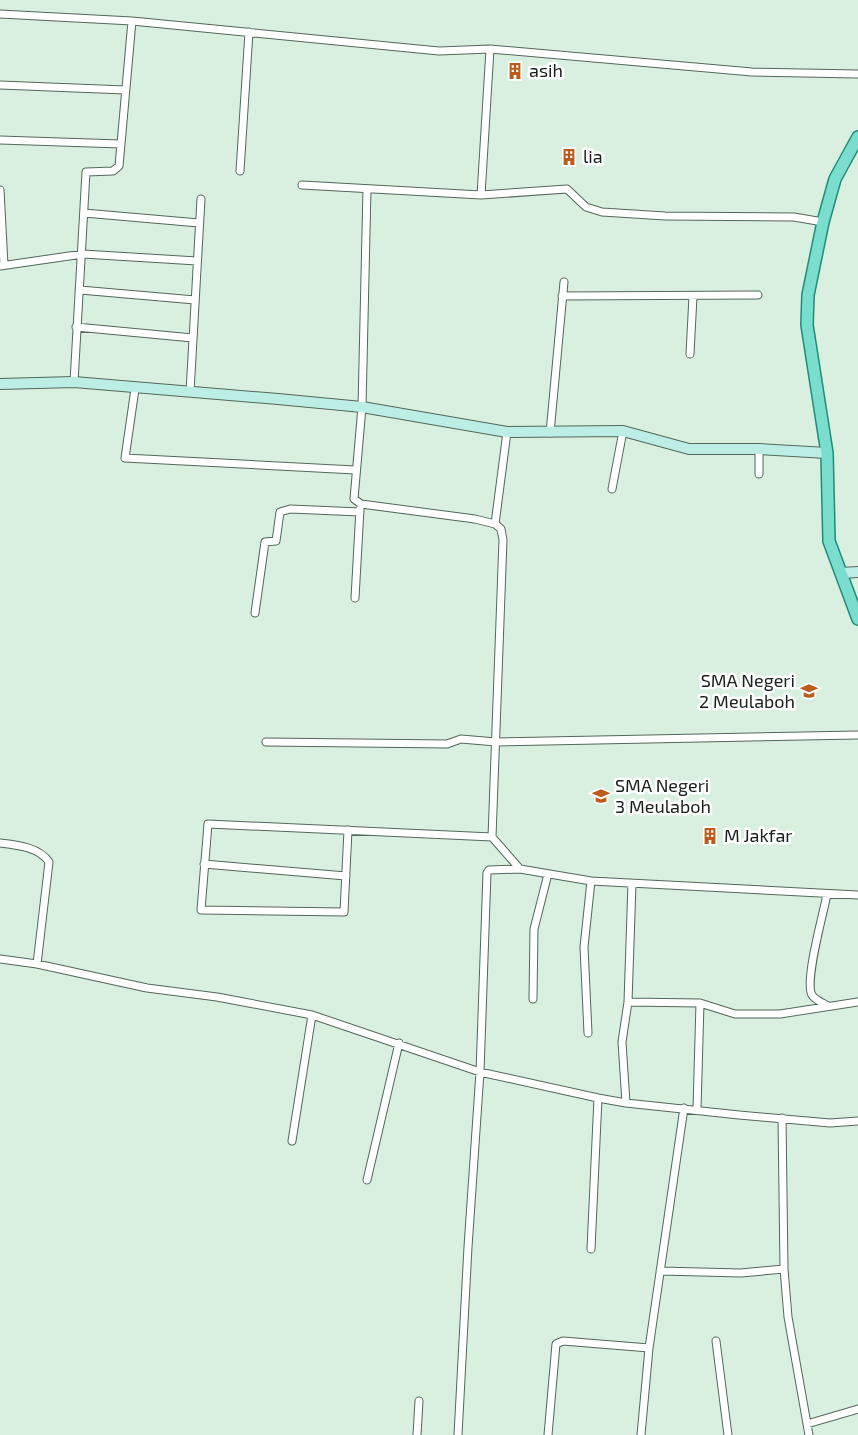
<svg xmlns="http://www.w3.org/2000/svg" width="858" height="1435" font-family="'Exo 2',sans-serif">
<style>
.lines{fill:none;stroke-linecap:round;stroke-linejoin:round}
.street-casing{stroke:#53675a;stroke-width:9}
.secondary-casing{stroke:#53675a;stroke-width:12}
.primary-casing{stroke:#1e8d79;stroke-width:14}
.street{stroke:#fff;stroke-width:7}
.secondary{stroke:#bceee6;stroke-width:10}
.primary{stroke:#7addcd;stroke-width:11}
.labels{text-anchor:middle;stroke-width:5;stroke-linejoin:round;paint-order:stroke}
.poi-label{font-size:18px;fill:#18201b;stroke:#fff;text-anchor:start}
</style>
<rect width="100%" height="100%" fill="#d9f0e0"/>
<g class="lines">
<g class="street-casing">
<path id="street" d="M 0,14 L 132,21 L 439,51 L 490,49 L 752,72 L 858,74
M 0,85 L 125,90
M 0,140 L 121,144
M 240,171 L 249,32
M 302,185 L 481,195 L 567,189 L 586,207 L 602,212 L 665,216 L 794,217 L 823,222
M 367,189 L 362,407 L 354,499 L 361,504 L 475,519 L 495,524
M 0,190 L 4,265
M 481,195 L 490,49
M 84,213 L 199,223
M 0,266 L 83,254 L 197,261
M 80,290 L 195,300
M 562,296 L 758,295
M 76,327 L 193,338
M 690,354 L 693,296
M 74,382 L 86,172 L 113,171 L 119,166 L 132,21
M 135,389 L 125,458 L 355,470
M 190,392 L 201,199
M 550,433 L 564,282
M 759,474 L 759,449
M 612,489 L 623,431
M 355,598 L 360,509
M 255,613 L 265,542 L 276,541 L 280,512 L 290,509 L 360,512
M 266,742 L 447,744 L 461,739 L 496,742 L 858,735
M 348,830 L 344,912 L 201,910 L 208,824 L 492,837 L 520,869 L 591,881 L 858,895
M 492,837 L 503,540 L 501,529 L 495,524 L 507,432
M 0,843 C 17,845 39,847 49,862 L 37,964
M 204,864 L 346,876
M 827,894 C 824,912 804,981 812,995 C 815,1000 823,1003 828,1006
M 0,959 L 37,964 L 147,988 L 217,997 L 312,1015 L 480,1072 L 598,1098 L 626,1103 L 739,1115 L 830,1123 L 858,1121
M 533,999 L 534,929 L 548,874
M 628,1002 L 700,1003 L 735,1014 L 780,1014 L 858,1002
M 588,1033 L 584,947 L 591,881
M 626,1103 L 622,1042 L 628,1002 L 632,884
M 697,1109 L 700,1003
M 782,1118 L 784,1269 L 788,1317 L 809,1435
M 292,1141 L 312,1015
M 367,1180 L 399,1043
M 591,1249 L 598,1098
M 660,1271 L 741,1273 L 784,1269
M 716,1341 L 728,1435
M 807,1424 L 858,1409
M 417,1435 L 419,1401
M 458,1435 L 468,1247 L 480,1072 L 487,873 L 489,870 L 520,869
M 548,1435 L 556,1344 L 563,1341 L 649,1348
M 641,1435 L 649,1348 L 684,1108"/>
</g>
<g class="secondary-casing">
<path id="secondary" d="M 0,384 L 74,382 L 278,399 L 362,407 L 507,432 L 623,431 L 689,449 L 759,449 L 827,453
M 841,573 L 858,572"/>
</g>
<g class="primary-casing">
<path id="primary" d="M 858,137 L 835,179 L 823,222 L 808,295 L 807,325 L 827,453 L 829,541 L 858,619"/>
</g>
<use href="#street" class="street"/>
<use href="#secondary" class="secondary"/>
<use href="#primary" class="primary"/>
</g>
<defs>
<g id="building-bare" transform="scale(1.35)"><path d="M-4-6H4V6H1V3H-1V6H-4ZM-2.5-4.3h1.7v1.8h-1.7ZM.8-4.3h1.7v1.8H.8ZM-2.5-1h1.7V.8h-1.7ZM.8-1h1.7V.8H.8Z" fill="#bc5b1a" stroke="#fff" stroke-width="2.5" paint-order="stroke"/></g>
<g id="school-bare" transform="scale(1.35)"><path d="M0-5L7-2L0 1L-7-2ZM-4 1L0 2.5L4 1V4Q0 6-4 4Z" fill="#bc5b1a" stroke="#fff" stroke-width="2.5" paint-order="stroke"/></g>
</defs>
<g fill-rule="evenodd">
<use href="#building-bare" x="515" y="71"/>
<use href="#building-bare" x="569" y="157"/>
<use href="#school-bare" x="809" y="691"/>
<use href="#school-bare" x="601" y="796"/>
<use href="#building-bare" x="710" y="836"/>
</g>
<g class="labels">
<g class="poi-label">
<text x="529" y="77">asih</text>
<text x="583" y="163">lia</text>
<text x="795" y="687" text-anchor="end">SMA Negeri<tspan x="795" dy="21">2 Meulaboh</tspan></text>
<text x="615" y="792">SMA Negeri<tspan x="615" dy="21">3 Meulaboh</tspan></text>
<text x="724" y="842">M Jakfar</text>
</g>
</g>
</svg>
